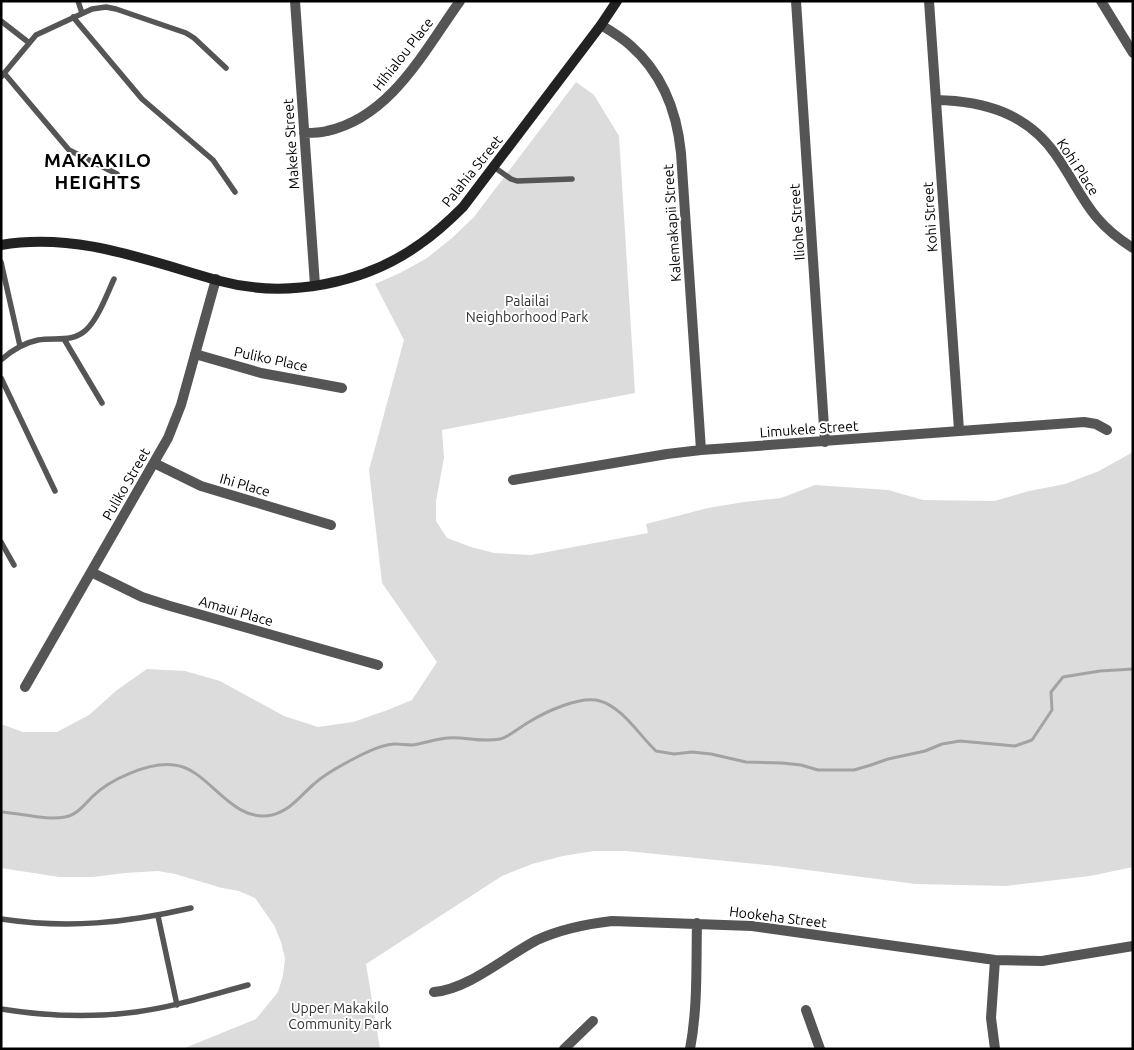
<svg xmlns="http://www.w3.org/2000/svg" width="1134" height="1050" font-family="Ubuntu,sans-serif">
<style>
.green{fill:#dcdcdc}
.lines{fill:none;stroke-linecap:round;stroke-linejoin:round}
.stream{stroke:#a3a3a3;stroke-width:3}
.lane{stroke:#555;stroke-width:5.5}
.street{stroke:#555;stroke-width:10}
.secondary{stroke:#222;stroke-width:10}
.labels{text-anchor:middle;stroke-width:4;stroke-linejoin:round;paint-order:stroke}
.street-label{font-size:14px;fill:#000;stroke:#fff}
.park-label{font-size:14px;fill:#333;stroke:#fff}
.district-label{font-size:19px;font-weight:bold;letter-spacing:1px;fill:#000;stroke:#fff}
</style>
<rect width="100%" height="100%" fill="#fff"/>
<path class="green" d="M 576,82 L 594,95 L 619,136 L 635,393 L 442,430 L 444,458 L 436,501 L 436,521 L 447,538 L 471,547 L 494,553 L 531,555 L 648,533 L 646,524 L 708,508 L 744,502 L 781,498 L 815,485 L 888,490 L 923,500 L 994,501 L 1029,491 L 1065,484 L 1099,471 L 1133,452 L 1133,867 L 1090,876 L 1006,886 L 916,884 L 776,866 L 626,851 L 594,851 L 563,856 L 532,864 L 502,876 L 366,964 L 380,1049 L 163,1049 L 185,1048 L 256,1019 L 278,992 L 283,976 L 285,959 L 281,942 L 274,925 L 255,898 L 239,891 L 222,888 L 175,874 L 158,871 L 125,873 L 93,877 L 59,877 L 1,868 L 1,724 L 23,732 L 57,732 L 89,715 L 117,690 L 147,669 L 185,671 L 220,681 L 284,716 L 318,727 L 353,722 L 385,711 L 412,700 L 437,662 L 382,583 L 369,470 L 404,340 L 375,284 L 400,273 L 427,258 L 452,238 L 474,217 Z"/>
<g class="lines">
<path class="stream" d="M 1,812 C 20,813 48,821 65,817 C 77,815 84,805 92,797 C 110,779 149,762 174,765 C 209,768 230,824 272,815 C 291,810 300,796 314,784 C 327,772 344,764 359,756 C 369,751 383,744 395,744 C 401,744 407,745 413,745 C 425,743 436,739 447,738 C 464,736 482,743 500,739 C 509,737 520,727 529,722 C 545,712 581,695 600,701 C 622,707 640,736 656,751 L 674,754 L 692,752 L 711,754 L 746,762 L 782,763 L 801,765 L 818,770 L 854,770 L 871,765 L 888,759 L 925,751 L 942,744 L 960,741 L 1015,746 L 1032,740 L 1052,710 L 1051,692 L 1063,677 L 1100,671 L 1133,669"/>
<path class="lane" d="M 78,1 L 82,13
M 73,17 L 142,99 L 213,160 L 235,192
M 1,21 L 28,42
M 4,73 L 69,150 L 117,174
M 1,77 L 36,35 L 92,9 L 106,7 L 116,9 L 186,33 L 194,38 L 226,68
M 494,167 L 511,179 L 517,181 L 572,179
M 1,262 L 20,346
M 64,339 L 102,403
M 1,360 C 12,350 23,343 38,340 C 55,337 72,343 86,330 C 98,319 107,294 114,279
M 1,378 L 55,491
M 1,542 L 14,565
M 158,916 L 177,1005
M 1,919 C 68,929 126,923 191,908
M 1,1009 C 45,1016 91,1018 136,1012 C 174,1007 211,995 248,985"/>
<path class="street" d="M 295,1 L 315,285
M 796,1 L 825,442
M 929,1 L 959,430
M 1101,1 L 1133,53
M 601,25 C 611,31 621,37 630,45 C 662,73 677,112 681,153 L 701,450
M 936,100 C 984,101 1027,113 1056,155 C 1083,194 1088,220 1133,248
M 304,133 C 311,133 320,133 327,131 C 391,117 424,51 460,1
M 195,354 L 261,373 L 342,388
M 154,463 L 201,486 L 331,525
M 513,480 L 667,454 L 701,450 L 1084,422 L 1096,424 L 1107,430
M 91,572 L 142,597 L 170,606 L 378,665
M 25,687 L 168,438 L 181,405 L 216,279
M 434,992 C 469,989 506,956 537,940 C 561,929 586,924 612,921 L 752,926 L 995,960 L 1042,961 L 1133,946
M 806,1010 L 820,1049
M 564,1049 L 593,1021
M 690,1049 C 698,1007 696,965 697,923
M 995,1049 L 991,1018 L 995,960"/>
<path class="secondary" d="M 1,245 C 78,232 148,261 220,281 C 286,299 365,284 420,244 C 436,233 450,220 463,207 L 601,25 L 617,1"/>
</g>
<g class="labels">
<g class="street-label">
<text transform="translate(403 54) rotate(-52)" y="5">Hihialou Place</text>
<text transform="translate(291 144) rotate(-94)" y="5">Makeke Street</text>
<text transform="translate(1078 167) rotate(57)" y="5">Kohi Place</text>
<text transform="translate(472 171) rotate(-51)" y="5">Palahia Street</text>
<text transform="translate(930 217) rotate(-94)" y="5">Kohi Street</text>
<text transform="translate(797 222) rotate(-94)" y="5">Iliohe Street</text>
<text transform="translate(672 223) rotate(-94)" y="5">Kalemakapii Street</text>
<text transform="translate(271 359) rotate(12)" y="5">Puliko Place</text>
<text transform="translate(809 429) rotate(-4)" y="5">Limukele Street</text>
<text transform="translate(126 484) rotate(-60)" y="5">Puliko Street</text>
<text transform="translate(245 485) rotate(16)" y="5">Ihi Place</text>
<text transform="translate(236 611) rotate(16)" y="5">Amaui Place</text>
<text transform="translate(778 917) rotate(7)" y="5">Hookeha Street</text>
</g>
<g class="park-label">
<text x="527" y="306">Palailai<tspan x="527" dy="16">Neighborhood Park</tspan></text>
<text x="340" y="1013">Upper Makakilo<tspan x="340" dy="16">Community Park</tspan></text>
</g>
<g class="district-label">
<text x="98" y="167">MAKAKILO<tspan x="98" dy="22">HEIGHTS</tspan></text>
</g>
</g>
<rect width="1134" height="1050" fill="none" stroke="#000000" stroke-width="5"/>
</svg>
